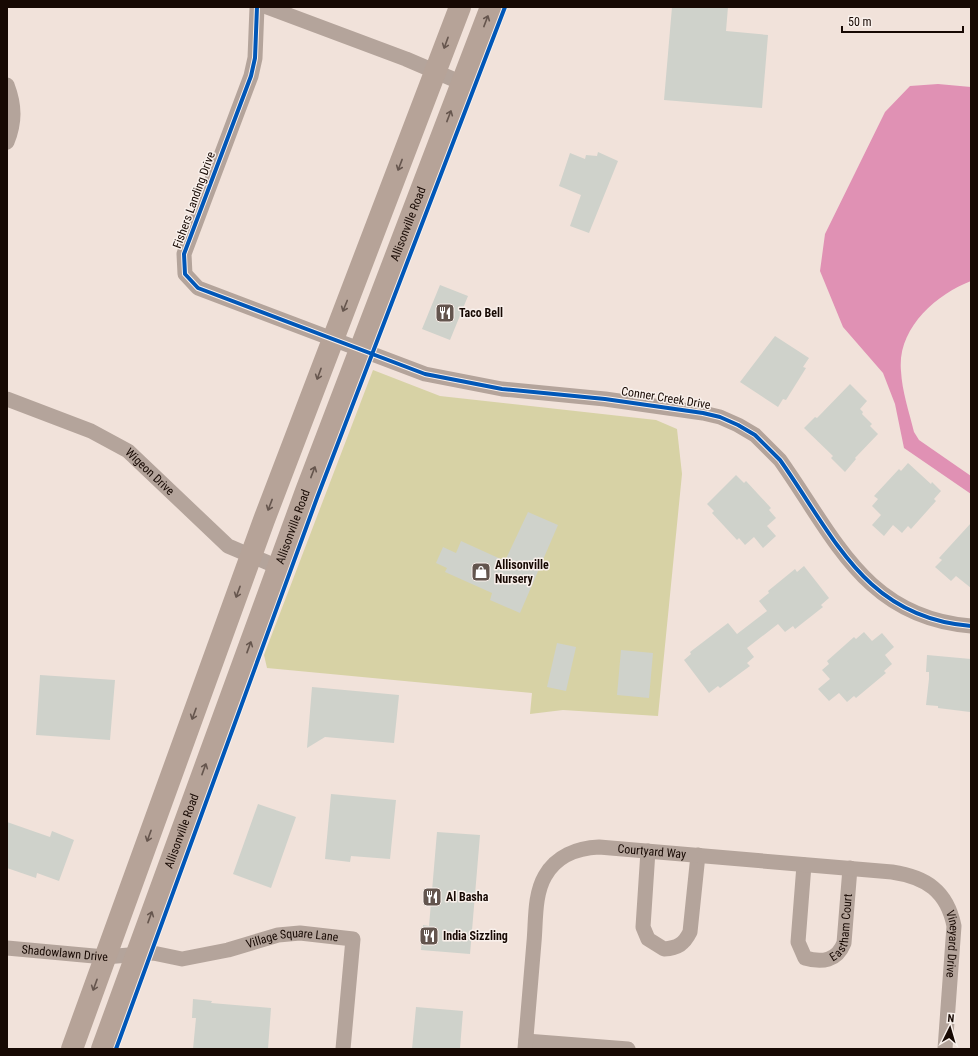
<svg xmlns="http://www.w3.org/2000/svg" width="978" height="1056" font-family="'Roboto Condensed',sans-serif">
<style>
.green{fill:#d7d2a5}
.water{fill:#e091b4}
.building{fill:#cfd2cb}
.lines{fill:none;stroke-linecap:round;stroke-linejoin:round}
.street{stroke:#b4a49b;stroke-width:15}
.primary{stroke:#b6a398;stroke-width:22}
.cycleway-casing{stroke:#f9f0eb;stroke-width:6}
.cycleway{stroke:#0057b8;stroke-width:4}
.oneway{stroke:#66564e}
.labels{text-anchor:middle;stroke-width:3;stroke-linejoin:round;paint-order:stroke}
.street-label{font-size:12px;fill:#170903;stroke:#f9f0eb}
.poi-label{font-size:12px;font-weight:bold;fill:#170903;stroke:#f9f0eb;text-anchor:start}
</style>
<rect width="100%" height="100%" fill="#f1e2da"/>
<path class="green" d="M 373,370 L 440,396 L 656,420 L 677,429 L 682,474 L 658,716 L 563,710 L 530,714 L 532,693 L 267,668 L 264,655 Z"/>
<path class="water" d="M 938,84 L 971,87 L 971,281 C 935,295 897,329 901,371 C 902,391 909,412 914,432 L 919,440 L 971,476 L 971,494 L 904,448 L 895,404 L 883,373 L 843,327 L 820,271 L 825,234 L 885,112 L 910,86 Z"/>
<path class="building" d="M 672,7 L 728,7 L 726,31 L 768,35 L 762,108 L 664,100 Z
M 598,152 L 618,161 L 589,233 L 570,226 L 581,195 L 559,186 L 570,153 L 585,159 L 586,155 L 597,156 Z
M 440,285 L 468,296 L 450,340 L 422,329 Z
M 775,336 L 809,358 L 803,367 L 806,368 L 786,400 L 783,399 L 778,407 L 740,382 Z
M 850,384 L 867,401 L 860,409 L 863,412 L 862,414 L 872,424 L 870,426 L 878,434 L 855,458 L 856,459 L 845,472 L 831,458 L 833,456 L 804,428 L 815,417 L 817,418 Z
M 908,463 L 931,484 L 932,482 L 941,491 L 934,499 L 936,501 L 911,529 L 908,526 L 902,533 L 893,525 L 884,536 L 872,525 L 881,515 L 872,506 L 878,499 L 874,496 L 899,469 L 901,471 Z
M 736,475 L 744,483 L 746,481 L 771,508 L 769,510 L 776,518 L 767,526 L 776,536 L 763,548 L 754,537 L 745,545 L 739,538 L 737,540 L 712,513 L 714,511 L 707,504 Z
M 528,512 L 558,525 L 520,613 L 490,600 L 492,593 L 445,572 L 447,568 L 436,563 L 443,547 L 456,553 L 461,541 L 505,561 Z
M 971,523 L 971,588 L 956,576 L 951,581 L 935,567 L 942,560 L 939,558 Z
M 804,566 L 829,598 L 821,605 L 823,607 L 795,629 L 793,626 L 785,632 L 778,624 L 747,648 L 754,657 L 747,663 L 750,666 L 720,688 L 718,686 L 709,693 L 684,660 L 691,654 L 690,652 L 728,623 L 737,634 L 767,611 L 759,601 L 769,593 L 768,591 L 795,569 L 797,572 Z
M 864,632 L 872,641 L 882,633 L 894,647 L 885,655 L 892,664 L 884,671 L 886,673 L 856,698 L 854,696 L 847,702 L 839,693 L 829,701 L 818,689 L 830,679 L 822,670 L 829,664 L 827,661 L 854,637 L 856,639 Z
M 557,643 L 576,647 L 566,691 L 547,687 Z
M 621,650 L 653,653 L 649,698 L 617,695 Z
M 927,655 L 971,659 L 970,712 L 938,708 L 938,706 L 926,705 L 929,679 L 929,672 L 926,672 Z
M 40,675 L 115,680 L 110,740 L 36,735 Z
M 312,687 L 399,695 L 394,743 L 325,737 L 307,748 Z
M 331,794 L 396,800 L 390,859 L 351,856 L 350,862 L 325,859 Z
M 258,804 L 296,817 L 271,888 L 233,874 Z
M 7,822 L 50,837 L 52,831 L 74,840 L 59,881 L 37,873 L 36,878 L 7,868 Z
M 437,832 L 480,835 L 470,954 L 421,950 L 423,925 L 429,926 Z
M 193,999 L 212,1001 L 211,1003 L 271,1008 L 268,1049 L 193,1049 L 196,1018 L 192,1018 Z
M 416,1007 L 463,1011 L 460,1049 L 412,1049 Z"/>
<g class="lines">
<g class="street">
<path d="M 257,7 L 255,58 L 251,76 L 184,254 L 185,274 L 198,288 L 425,374 L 502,389 L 605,399 L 703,413 L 720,417 L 738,425 L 755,435 L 780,460 C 834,536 865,618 971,626"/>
<path d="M 267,7 L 406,59 L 462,83"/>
<path d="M 7,85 C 15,106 15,122 7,142"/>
<path id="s1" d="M 7,399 L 91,431 L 128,451 L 228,546 L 278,567"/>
<path d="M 648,851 L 643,927 L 648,939 L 664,949 C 678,948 684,944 690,932 L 698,855"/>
<path id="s2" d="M 804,865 L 798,942 L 805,958 C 822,963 837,961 844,943 L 850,868"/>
<path id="s3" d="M 7,948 L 105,957 L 153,953 L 182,959 L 228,950 L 278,935 L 300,933 L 353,939 L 343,1049"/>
<path d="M 526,1041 L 628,1049"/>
<path id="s4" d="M 525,1049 C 528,1013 531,978 534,942 C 536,921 534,895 545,876 C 556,856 577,848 599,847 L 892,872 C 926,877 947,891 954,926 L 945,1049"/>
</g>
<g class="primary">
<path d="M 72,1049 L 264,520 L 460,7"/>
<path id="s5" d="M 102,1049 L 306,491 L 491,7"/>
</g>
<g class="cycleway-casing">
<path id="cycleway" d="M 257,7 L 255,58 L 251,76 L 184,254 L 185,274 L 198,288 L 425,374 L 502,389 L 605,399 L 703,413 L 720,417 L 738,425 L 755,435 L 780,460 C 834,536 865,618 971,626
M 116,1049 L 317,498 L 505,7"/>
</g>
<use href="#cycleway" class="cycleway"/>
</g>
<defs><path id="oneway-shaft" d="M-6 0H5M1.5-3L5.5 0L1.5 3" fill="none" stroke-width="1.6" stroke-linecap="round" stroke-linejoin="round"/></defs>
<g class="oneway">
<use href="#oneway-shaft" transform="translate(486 21) rotate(-69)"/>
<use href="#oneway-shaft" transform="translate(446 43) rotate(110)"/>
<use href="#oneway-shaft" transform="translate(449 116) rotate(-69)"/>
<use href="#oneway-shaft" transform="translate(400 165) rotate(111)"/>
<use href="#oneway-shaft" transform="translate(345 306) rotate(112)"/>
<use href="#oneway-shaft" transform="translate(319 374) rotate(110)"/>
<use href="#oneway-shaft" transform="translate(313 472) rotate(-69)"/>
<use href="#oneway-shaft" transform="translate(270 505) rotate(111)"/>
<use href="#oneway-shaft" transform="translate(238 592) rotate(110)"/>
<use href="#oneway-shaft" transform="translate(249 647) rotate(-70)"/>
<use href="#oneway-shaft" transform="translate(194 714) rotate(110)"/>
<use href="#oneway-shaft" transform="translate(204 769) rotate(-70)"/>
<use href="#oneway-shaft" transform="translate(149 836) rotate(110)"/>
<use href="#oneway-shaft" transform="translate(150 917) rotate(-70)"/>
<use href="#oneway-shaft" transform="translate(95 985) rotate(110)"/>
</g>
<defs>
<g id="restaurant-square" transform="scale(1)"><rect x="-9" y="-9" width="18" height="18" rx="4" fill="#63554e" stroke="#f9f0eb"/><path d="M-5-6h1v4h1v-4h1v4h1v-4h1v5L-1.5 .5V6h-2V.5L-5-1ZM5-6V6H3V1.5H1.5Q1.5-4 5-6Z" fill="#fff"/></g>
<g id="shop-square" transform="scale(1)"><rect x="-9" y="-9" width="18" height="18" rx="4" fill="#63554e" stroke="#f9f0eb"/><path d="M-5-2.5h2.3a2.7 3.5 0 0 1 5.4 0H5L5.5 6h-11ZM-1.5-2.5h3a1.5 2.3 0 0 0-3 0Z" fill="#fff"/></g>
</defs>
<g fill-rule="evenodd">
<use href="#restaurant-square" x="445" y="313"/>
<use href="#shop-square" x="481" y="572"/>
<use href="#restaurant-square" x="432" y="897"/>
<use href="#restaurant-square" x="429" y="936"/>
</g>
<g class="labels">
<g class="street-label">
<text transform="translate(194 200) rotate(-70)" y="4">Fishers Landing Drive</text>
<text dy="4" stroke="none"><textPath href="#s5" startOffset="880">Allisonville Road</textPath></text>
<text transform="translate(666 398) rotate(9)" y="4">Conner Creek Drive</text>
<text dy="4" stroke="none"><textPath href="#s1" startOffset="162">Wigeon Drive</textPath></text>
<text dy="4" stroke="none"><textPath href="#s5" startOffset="556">Allisonville Road</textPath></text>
<text dy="4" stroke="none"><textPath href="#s5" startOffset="232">Allisonville Road</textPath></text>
<text dy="4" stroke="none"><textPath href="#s4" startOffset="292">Courtyard Way</textPath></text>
<text dy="4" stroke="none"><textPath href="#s2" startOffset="156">Eastham Court</textPath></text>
<text dy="4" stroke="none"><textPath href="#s3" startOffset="289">Village Square Lane</textPath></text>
<text dy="4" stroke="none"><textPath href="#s4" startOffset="640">Vineyard Drive</textPath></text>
<text dy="4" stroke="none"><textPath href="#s3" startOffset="58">Shadowlawn Drive</textPath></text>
</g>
<g class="poi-label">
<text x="459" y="317">Taco Bell</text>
<text x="495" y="569">Allisonville<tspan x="495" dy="14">Nursery</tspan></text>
<text x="446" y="901">Al Basha</text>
<text x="443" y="940">India Sizzling</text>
</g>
</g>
<rect width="978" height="1056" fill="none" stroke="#170903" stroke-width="16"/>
<g transform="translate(950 1028) rotate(5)" stroke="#f9f0eb" stroke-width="3" paint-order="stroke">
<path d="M0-3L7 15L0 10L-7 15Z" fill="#170903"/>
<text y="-6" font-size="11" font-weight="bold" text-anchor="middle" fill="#170903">N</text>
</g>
<path d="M842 26v6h121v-6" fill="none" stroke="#170903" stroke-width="2"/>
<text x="848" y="26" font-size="12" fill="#170903" stroke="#f9f0eb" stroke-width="3" paint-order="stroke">50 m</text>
</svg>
